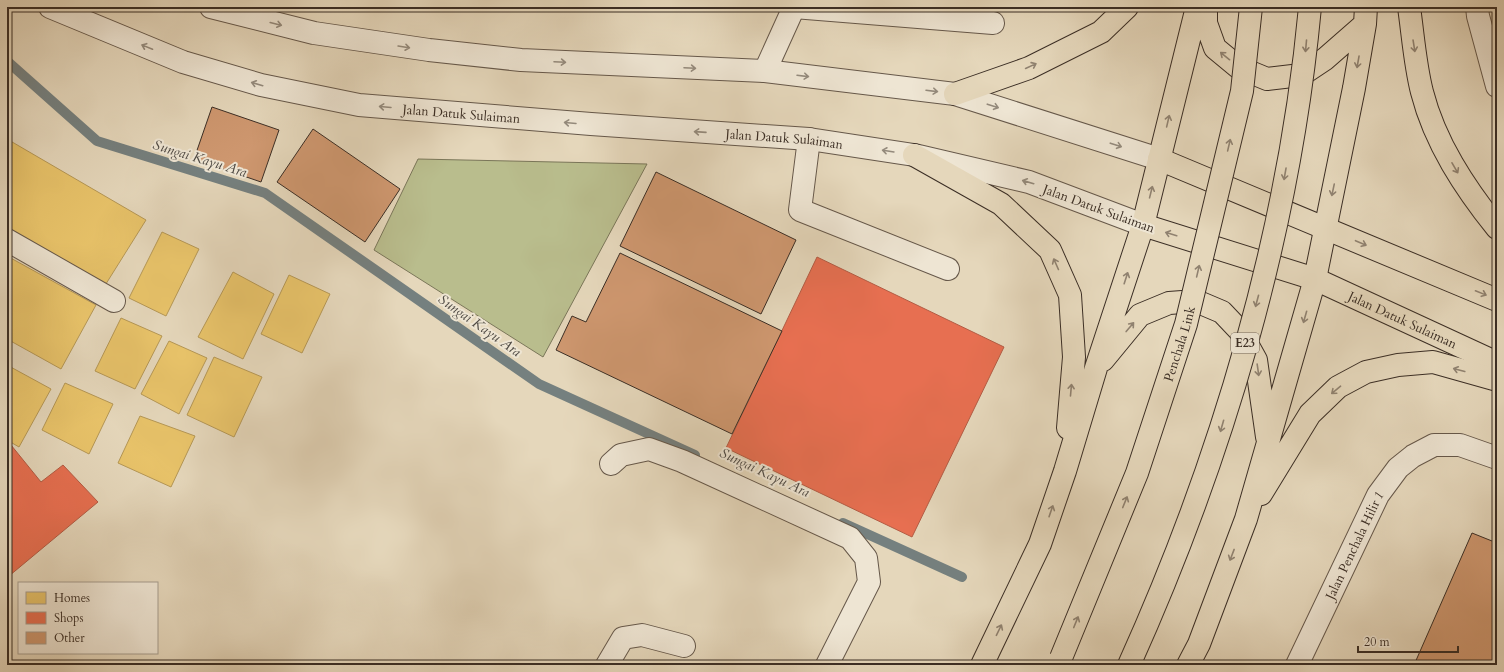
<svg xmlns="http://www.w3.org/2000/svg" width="1504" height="672" font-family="Cardo,serif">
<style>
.green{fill:#b9bd8d;stroke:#7a7659}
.homes{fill:#e9c46a;stroke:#b59755}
.shops{fill:#e76f51;stroke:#b35c44}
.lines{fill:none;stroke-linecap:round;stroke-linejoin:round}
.stream{stroke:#75807f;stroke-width:10}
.building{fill:#ce976f;stroke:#3b2e25}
.minor-casing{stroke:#66584a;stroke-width:24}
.major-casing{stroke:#3b2e25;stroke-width:24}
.highway-casing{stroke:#3b2e25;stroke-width:24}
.minor{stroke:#eee5d3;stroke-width:22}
.major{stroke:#e5d7bb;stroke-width:22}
.highway{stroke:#e5d7bb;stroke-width:22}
.highway-bridge-casing{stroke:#3b2e25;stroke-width:24;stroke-linecap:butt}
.highway-bridge{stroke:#e5d7bb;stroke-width:22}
.oneway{stroke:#948a7c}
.oneway2{stroke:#908270}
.labels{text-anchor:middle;stroke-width:4;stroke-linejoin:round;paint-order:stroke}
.shield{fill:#eee5d3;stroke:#716559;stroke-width:1}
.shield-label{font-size:12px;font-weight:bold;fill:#3b2e25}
.street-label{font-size:13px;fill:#3b2e25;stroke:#eee5d3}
.water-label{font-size:14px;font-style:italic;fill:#4e4943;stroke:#eee5d3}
</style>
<rect width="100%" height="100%" fill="#e5d7bb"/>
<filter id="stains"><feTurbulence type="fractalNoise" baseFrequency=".005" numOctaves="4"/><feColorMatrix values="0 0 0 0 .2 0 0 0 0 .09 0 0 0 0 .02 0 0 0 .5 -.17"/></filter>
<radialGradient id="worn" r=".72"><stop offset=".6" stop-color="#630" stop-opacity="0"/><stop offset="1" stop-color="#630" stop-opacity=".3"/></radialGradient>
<path class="green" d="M 418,159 L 647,164 L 543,357 L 374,250 Z"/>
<path class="homes" d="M 7,139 L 146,220 L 104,287 L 7,228 Z
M 162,232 L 199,249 L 166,316 L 129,298 Z
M 7,256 L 96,305 L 61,369 L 7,339 Z
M 233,272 L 274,294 L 243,359 L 198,337 Z
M 289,275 L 330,294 L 302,353 L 261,334 Z
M 121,318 L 162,336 L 135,389 L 95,371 Z
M 169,341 L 207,358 L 179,414 L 141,394 Z
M 214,357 L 262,377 L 234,437 L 187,415 Z
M 7,365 L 51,389 L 19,447 L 7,440 Z
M 65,383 L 113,404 L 89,454 L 42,430 Z
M 140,416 L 195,436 L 171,487 L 118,463 Z"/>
<path class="shops" d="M 817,257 L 1004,347 L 912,537 L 726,448 Z
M 11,445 L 41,482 L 63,465 L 98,502 L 9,576 L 7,574 L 7,447 Z"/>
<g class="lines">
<path class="stream" d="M 7,61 L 97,141 L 265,193 L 539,384 L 695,455
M 843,523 L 962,577"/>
</g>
<path class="building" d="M 212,107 L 279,130 L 261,182 L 194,159 Z
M 313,129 L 400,189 L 365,242 L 277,182 Z
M 656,172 L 796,240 L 761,314 L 620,246 Z
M 620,253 L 782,331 L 732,434 L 556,350 L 572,316 L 586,322 Z
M 1472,533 L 1497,543 L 1497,665 L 1414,665 Z"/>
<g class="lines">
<g class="minor-casing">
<g id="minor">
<path id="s1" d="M 50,7 L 183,62 L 261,85 L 359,105 L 591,124 L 809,139 L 914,155 L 1029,182 L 1143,225"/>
<path d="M 211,7 L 314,33 L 429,50 L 521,60 L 765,71 L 955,94 L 1159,159"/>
<path d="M 794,7 L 993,23"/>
<path d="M 1477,7 L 1478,16 L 1497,86"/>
<path d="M 765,71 L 794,7"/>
<path d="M 809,139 L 800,210 L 948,269"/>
<path d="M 7,240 L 114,301"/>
<path d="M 611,464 L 621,455 L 649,449 L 682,461 L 850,538 L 866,558 L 869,582 L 827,665"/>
<path d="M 607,665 L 623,638 L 642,635 L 684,646"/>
<path id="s2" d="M 1297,665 L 1378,495 L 1398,468 L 1413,456 L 1434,445 L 1460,445 L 1497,458"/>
</g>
</g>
<g class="major-casing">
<g id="major">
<path d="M 1159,159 L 1497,300"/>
<path id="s3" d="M 1143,225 L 1315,279 L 1497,363"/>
</g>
</g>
<g class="highway-casing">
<path id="highway" d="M 1206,7 L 1206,23 L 1215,48 L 1238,67 L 1267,79 L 1301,75 L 1325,59 L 1365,24
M 1409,7 C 1413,35 1415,65 1422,92 C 1435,143 1465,188 1497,228
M 955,94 L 1029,68 L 1101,32 L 1127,7
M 914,155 L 1001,204 L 1050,250 L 1070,295 L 1074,357 L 1068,428
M 1103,360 L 1140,315 L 1169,303 L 1196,301 L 1222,312 L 1240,331 L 1256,360 L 1267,437
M 1261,494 L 1310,414 L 1338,387 L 1366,372 L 1398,365 L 1433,362 L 1497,380
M 982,665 L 1040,544 L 1065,471 L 1096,368 L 1143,225 L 1197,7
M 1188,665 L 1199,644 L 1246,519 L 1315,279 L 1354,88 L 1365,24 L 1366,7"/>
</g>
<use href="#minor" class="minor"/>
<use href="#major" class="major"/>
<use href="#highway" class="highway"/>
<g class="highway-bridge-casing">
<g id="highway-bridge">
<path id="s4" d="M 1061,658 L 1137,473 L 1186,324 L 1242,91 L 1251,7"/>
<path d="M 1129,665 C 1222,459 1289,233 1310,7"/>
</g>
</g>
<use href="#highway-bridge" class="highway-bridge"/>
</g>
<defs><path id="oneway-shaft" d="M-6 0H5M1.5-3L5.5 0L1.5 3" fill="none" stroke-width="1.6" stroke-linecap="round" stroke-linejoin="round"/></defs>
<g class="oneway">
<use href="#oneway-shaft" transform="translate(276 24) rotate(14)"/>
<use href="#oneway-shaft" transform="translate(147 47) rotate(-158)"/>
<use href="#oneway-shaft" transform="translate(404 47) rotate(9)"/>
<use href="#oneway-shaft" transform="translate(560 62) rotate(3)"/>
<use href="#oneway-shaft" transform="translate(690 68) rotate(3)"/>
<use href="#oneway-shaft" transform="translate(803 76) rotate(7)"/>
<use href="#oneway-shaft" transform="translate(257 84) rotate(-164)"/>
<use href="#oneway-shaft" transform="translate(932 91) rotate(7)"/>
<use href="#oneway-shaft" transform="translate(993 106) rotate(18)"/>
<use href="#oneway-shaft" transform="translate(385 107) rotate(-175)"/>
<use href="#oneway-shaft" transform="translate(570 123) rotate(-175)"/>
<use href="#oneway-shaft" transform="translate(700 132) rotate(-176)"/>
<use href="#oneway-shaft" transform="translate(1116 145) rotate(18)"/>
<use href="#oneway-shaft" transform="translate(888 151) rotate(-171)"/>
<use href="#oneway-shaft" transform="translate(1028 182) rotate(-164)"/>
</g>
<g class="oneway2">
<use href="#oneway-shaft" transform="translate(1306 46) rotate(95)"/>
<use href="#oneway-shaft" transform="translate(1414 46) rotate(81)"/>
<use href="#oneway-shaft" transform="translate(1225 56) rotate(-141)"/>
<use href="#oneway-shaft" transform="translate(1358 62) rotate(100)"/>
<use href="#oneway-shaft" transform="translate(1031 66) rotate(-25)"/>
<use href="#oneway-shaft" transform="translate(1168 121) rotate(-77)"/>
<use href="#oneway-shaft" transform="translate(1229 145) rotate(-77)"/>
<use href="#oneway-shaft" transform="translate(1455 168) rotate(60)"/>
<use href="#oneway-shaft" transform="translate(1285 174) rotate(100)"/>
<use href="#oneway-shaft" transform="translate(1333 190) rotate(102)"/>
<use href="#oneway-shaft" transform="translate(1151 192) rotate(-76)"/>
<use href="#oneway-shaft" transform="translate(1171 234) rotate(-163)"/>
<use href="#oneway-shaft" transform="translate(1361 243) rotate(23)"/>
<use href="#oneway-shaft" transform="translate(1056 264) rotate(-114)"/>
<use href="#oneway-shaft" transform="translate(1198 271) rotate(-77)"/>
<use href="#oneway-shaft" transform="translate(1126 278) rotate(-72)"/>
<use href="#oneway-shaft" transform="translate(1481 293) rotate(22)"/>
<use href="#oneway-shaft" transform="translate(1257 301) rotate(105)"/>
<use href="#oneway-shaft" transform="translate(1305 317) rotate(106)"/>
<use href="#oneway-shaft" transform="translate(1130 327) rotate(-50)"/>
<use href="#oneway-shaft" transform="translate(1258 370) rotate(82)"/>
<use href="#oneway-shaft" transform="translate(1459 370) rotate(-165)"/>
<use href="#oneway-shaft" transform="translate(1071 390) rotate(-85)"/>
<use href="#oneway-shaft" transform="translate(1336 390) rotate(140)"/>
<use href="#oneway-shaft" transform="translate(1222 426) rotate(106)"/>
<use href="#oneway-shaft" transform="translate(1125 502) rotate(-68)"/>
<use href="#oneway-shaft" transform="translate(1051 511) rotate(-71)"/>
<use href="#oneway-shaft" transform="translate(1232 555) rotate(111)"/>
<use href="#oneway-shaft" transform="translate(1076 622) rotate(-68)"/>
<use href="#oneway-shaft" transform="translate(999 630) rotate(-64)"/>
</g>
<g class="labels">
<rect class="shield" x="1231" y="333" width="28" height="20" rx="3"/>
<g class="shield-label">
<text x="1245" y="347">E23</text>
</g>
<g class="street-label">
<text dy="5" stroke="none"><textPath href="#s1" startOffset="428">Jalan Datuk Sulaiman</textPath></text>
<text dy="5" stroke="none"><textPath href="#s1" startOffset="752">Jalan Datuk Sulaiman</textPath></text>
<text transform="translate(1099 208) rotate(20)" y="5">Jalan Datuk Sulaiman</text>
<text dy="5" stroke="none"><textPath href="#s3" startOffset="277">Jalan Datuk Sulaiman</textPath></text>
<text dy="5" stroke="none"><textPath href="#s4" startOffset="336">Penchala Link</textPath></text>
<text dy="5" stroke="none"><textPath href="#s2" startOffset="133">Jalan Penchala Hilir 1</textPath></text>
</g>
<g class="water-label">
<text transform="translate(200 158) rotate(17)" y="5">Sungai Kayu Ara</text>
<text transform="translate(480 325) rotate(35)" y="5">Sungai Kayu Ara</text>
<text transform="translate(765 472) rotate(25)" y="5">Sungai Kayu Ara</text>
</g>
</g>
<rect width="1504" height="672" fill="none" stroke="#e5d7bb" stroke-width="24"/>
<rect x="8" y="8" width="1488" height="656" fill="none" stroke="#3b2e25" stroke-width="2"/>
<rect x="12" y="12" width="1480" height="648" fill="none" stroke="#3b2e25"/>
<rect x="18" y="582" width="140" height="72" fill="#eee5d3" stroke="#a69c8d"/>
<rect x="26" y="592" width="20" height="12" fill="#e9c46a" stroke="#a69c8d"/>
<text x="54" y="602" font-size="12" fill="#3b2e25">Homes</text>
<rect x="26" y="612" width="20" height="12" fill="#e76f51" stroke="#a69c8d"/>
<text x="54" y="622" font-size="12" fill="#3b2e25">Shops</text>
<rect x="26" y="632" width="20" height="12" fill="#ce976f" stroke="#a69c8d"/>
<text x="54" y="642" font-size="12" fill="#3b2e25">Other</text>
<path d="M1358 646v6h100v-6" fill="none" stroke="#3b2e25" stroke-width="2"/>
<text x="1364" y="646" font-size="12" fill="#3b2e25" stroke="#eee5d3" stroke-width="3" paint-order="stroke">20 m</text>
<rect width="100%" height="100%" filter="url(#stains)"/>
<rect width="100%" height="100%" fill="url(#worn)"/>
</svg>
